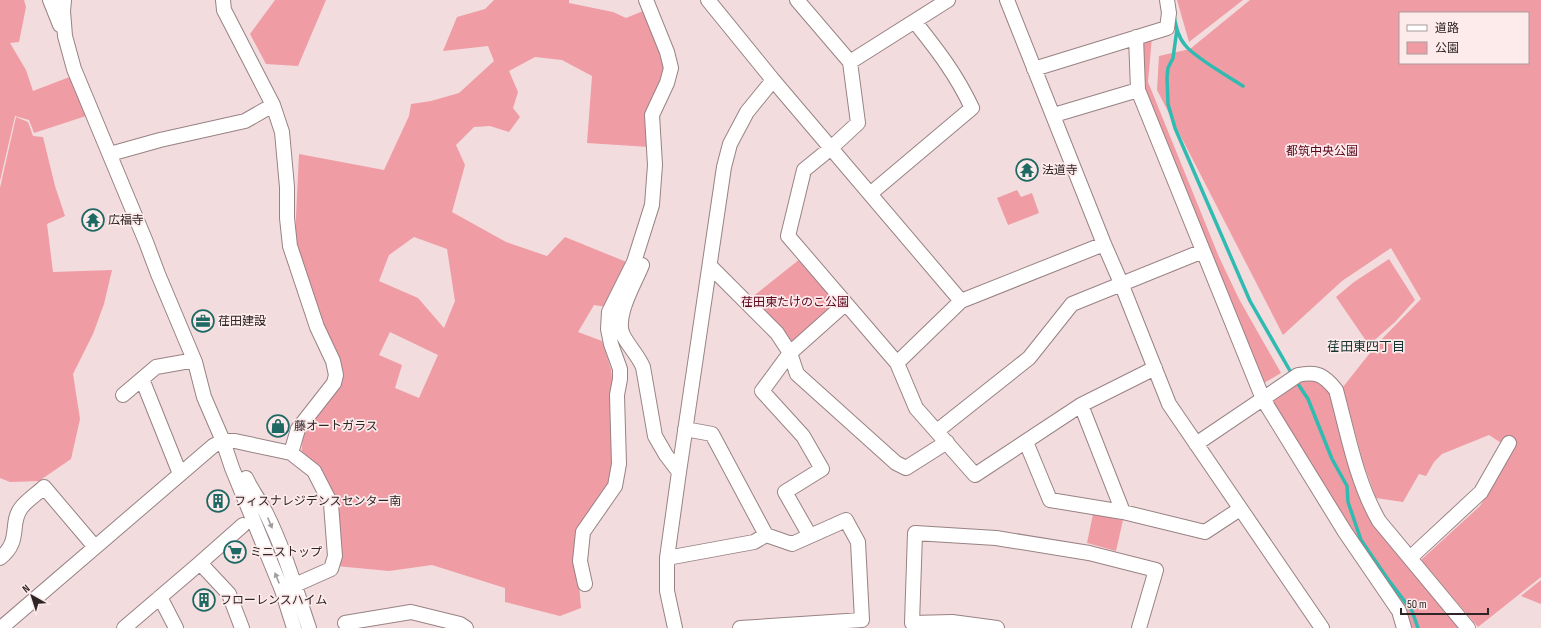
<svg xmlns="http://www.w3.org/2000/svg" width="1541" height="628" font-family="'Sofia Sans Condensed','Noto Sans JP',sans-serif">
<style>
.green{fill:#ef9ca4;fill-rule:evenodd}
.lines{fill:none;stroke-linecap:round;stroke-linejoin:round}
.stream{stroke:#2fbbb1;stroke-width:3.5}
.minor-casing{stroke:#988284;stroke-width:16}
.minor{stroke:#fff;stroke-width:14}
.oneway{fill:#a19d9d}
.labels{text-anchor:middle;stroke-width:3.5;stroke-linejoin:round;paint-order:stroke}
.park-label{font-size:12px;fill:#5a041d;stroke:#fdeaeb}
.poi-label{font-size:12px;fill:#2e2526;stroke:#fdeaeb;text-anchor:start}
.neighbourhood-label{font-size:13px;fill:#133532;stroke:#fdeaeb}
</style>
<rect width="100%" height="100%" fill="#f3dcdd"/>
<path class="green" d="M 0,0 L 24,0 L 26,7 L 19,42 L 10,43 L 26,70 L 33,91 L 72,76 L 89,115 L 34,133 L 29,120 L 15,116 L 0,181 Z
M 275,0 L 326,0 L 298,66 L 266,64 L 250,34 Z
M 494,0 L 569,0 L 569,3 L 613,12 L 626,18 L 643,11 L 668,68 L 649,147 L 587,143 L 592,76 L 562,60 L 535,57 L 509,71 L 518,92 L 513,108 L 520,117 L 509,132 L 490,126 L 474,127 L 456,145 L 465,165 L 452,212 L 506,242 L 547,256 L 565,237 L 629,263 L 607,307 L 594,305 L 578,332 L 602,341 L 611,369 L 614,399 L 612,485 L 580,532 L 579,584 L 581,608 L 560,616 L 505,602 L 505,588 L 432,565 L 389,571 L 336,566 L 334,515 L 301,455 L 304,428 L 334,388 L 308,294 L 295,237 L 299,154 L 384,170 L 409,116 L 411,104 L 431,101 L 459,93 L 494,61 L 488,46 L 443,51 L 457,17 L 485,9 ZM 414,237 L 447,249 L 455,301 L 444,328 L 418,298 L 379,281 L 389,255 ZM 390,332 L 438,355 L 419,398 L 395,388 L 402,365 L 379,355 Z
M 1177,0 L 1243,0 L 1189,42 Z
M 1250,0 L 1541,0 L 1541,577 L 1478,627 L 1421,560 L 1480,506 L 1512,450 L 1489,435 L 1442,454 L 1434,462 L 1426,476 L 1419,474 L 1403,502 L 1376,498 L 1363,462 L 1343,387 L 1377,344 L 1421,299 L 1391,248 L 1342,281 L 1283,335 L 1157,90 L 1159,56 L 1190,49 ZM 1400,13 L 1528,13 L 1528,63 L 1400,63 Z
M 1152,37 L 1148,82 L 1219,257 L 1239,299 L 1281,373 L 1264,383 L 1142,86 L 1141,40 Z
M 16,117 L 28,122 L 33,136 L 43,137 L 55,186 L 65,216 L 47,224 L 53,272 L 112,270 L 104,304 L 93,334 L 73,374 L 80,419 L 71,459 L 39,481 L 10,482 L 0,478 L 0,188 Z
M 1017,190 L 1021,197 L 1032,193 L 1039,213 L 1008,225 L 997,198 Z
M 800,259 L 835,300 L 835,304 L 793,343 L 790,342 L 751,298 Z
M 1389,259 L 1415,300 L 1395,322 L 1369,345 L 1336,297 L 1354,282 Z
M 1316,379 L 1332,393 L 1362,495 L 1465,628 L 1410,628 L 1408,615 L 1363,550 L 1273,406 L 1274,399 L 1303,381 Z
M 1093,514 L 1123,520 L 1116,551 L 1087,543 Z
M 1541,580 L 1541,604 L 1521,596 Z"/>
<g class="lines">
<path class="stream" d="M 1174,16 C 1176,26 1178,37 1185,45 C 1195,58 1228,76 1243,86
M 1177,29 L 1173,58 L 1168,68 L 1167,77 L 1168,104 L 1175,128 L 1250,301 L 1293,376
M 1296,381 L 1308,399 L 1332,459 L 1347,486 L 1348,502 L 1361,540 L 1387,578 L 1412,611 L 1418,628"/>
<g class="minor-casing">
<path id="minor" d="M 50,0 L 60,25
M 64,0 L 63,11 L 65,36 L 74,69 L 146,242 L 158,274 L 195,362 L 204,397 L 223,441 L 232,468 L 282,590 L 294,628
M 223,0 L 224,10 L 273,105 L 282,132 L 287,187 L 287,218 L 290,246 L 317,327 L 333,361 L 336,375 L 334,383 L 298,429 L 291,453
M 708,0 L 773,80 L 961,301 L 1104,244
M 797,0 L 850,62
M 948,0 L 850,62 L 858,123 L 831,148 L 804,170 L 788,236 L 897,363 L 916,408 L 975,475 L 1081,405 L 1155,368
M 1007,0 L 1104,244 L 1121,283 L 1169,404 L 1322,628
M 1136,37 L 1138,90
M 1034,69 L 1167,28 L 1169,13 L 1167,0
M 1054,115 L 1138,90 L 1263,399 L 1345,532 L 1399,611 L 1404,628
M 110,154 L 160,140 L 245,121 L 273,105
M 870,194 L 972,108 C 956,74 938,51 915,22
M 642,265 C 635,283 614,317 623,335 C 629,347 638,355 643,367 L 655,436 L 666,455 L 679,472
M 710,266 L 777,333 L 790,353 L 797,374 L 896,463 L 906,468 L 947,442
M 897,363 L 961,301
M 142,379 L 180,474
M 123,395 L 156,367 L 184,362 L 195,362
M 1081,405 L 1123,512
M 685,429 L 712,434 L 766,535
M 937,431 L 1029,358 L 1072,304 L 1203,251
M 1026,442 L 1050,500 L 1123,512 L 1205,532 L 1240,509
M 1196,444 L 1298,375 C 1317,371 1324,375 1336,390 C 1348,434 1356,481 1379,521 L 1468,628
M 246,478 C 252,491 260,501 266,513 C 284,549 296,590 309,628
M 810,536 L 785,492 L 822,469 L 803,436 L 762,391 L 790,353 L 845,304
M 0,558 C 22,541 9,524 21,508 C 27,500 37,494 44,487 L 95,547
M 667,558 L 754,542 L 766,535 L 792,544 L 846,520 L 858,542 L 862,620 L 740,628
M 1410,558 L 1481,492 L 1509,443
M 200,563 L 243,525
M 585,584 L 580,561 L 583,532 L 615,486 L 619,464 L 617,395 L 620,379 L 620,369 L 611,344 L 608,329 L 609,312 L 634,262 L 652,205 L 655,165 L 652,115 L 667,83 L 671,68 L 667,52 L 646,0
M 160,597 L 176,628
M 345,623 L 411,612 L 460,624 L 466,628
M 1,628 L 213,446 L 223,441 L 235,441 L 291,453 L 314,471 L 331,504 L 335,556 L 331,569 L 295,585
M 124,628 L 200,563 L 229,594 L 242,628
M 675,628 L 667,591 L 667,558 L 679,472 L 724,167 L 730,144 L 747,112 L 773,80
M 997,628 L 952,622 L 912,623 L 915,533 L 996,538 L 1089,553 L 1156,570 L 1139,628"/>
</g>
<use href="#minor" class="minor"/>
</g>
<defs><path id="oneway-solid" d="M-6-.8H1V-3.2L6.5 0L1 3.2V.8H-6Z"/></defs>
<g class="oneway">
<use href="#oneway-solid" transform="translate(270 523) rotate(67)"/>
<use href="#oneway-solid" transform="translate(277 578) rotate(-112)"/>
</g>
<defs>
<g id="temple-ring" transform="scale(1.15)"><circle r="9.5" fill="#fdeaeb" stroke="#1e6963" stroke-width="1.5"/><path d="M0-6L5-2H3V0L6.5 2.5H4V6H1.5V3h-3V6H-4V2.5H-6.5L-3 0V-2H-5Z" fill="#1e6963"/></g>
<g id="office-ring" transform="scale(1.15)"><circle r="9.5" fill="#fdeaeb" stroke="#1e6963" stroke-width="1.5"/><path d="M-6-3h4V-5.5h4V-3h4V5H-6ZM-1-4.5V-3h2v-1.5ZM-6 0V1H6V0Z" fill="#1e6963"/></g>
<g id="shop-ring" transform="scale(1.15)"><circle r="9.5" fill="#fdeaeb" stroke="#1e6963" stroke-width="1.5"/><path d="M-5-2.5h2.3a2.7 3.5 0 0 1 5.4 0H5L5.5 6h-11ZM-1.5-2.5h3a1.5 2.3 0 0 0-3 0Z" fill="#1e6963"/></g>
<g id="building-ring" transform="scale(1.15)"><circle r="9.5" fill="#fdeaeb" stroke="#1e6963" stroke-width="1.5"/><path d="M-4-6H4V6H1V3H-1V6H-4ZM-2.5-4.3h1.7v1.8h-1.7ZM.8-4.3h1.7v1.8H.8ZM-2.5-1h1.7V.8h-1.7ZM.8-1h1.7V.8H.8Z" fill="#1e6963"/></g>
<g id="supermarket-ring" transform="scale(1.15)"><circle r="9.5" fill="#fdeaeb" stroke="#1e6963" stroke-width="1.5"/><path d="M-6-5.5h2.5l.6 2H6L4.5 2H-2.5L-4.4-4H-6ZM-1.5 3.2a1.3 1.3 0 1 0 .1 0ZM3 3.2a1.3 1.3 0 1 0 .1 0Z" fill="#1e6963"/></g>
</defs>
<g fill-rule="evenodd">
<use href="#temple-ring" x="1027" y="170"/>
<use href="#temple-ring" x="93" y="220"/>
<use href="#office-ring" x="203" y="321"/>
<use href="#shop-ring" x="278" y="426"/>
<use href="#building-ring" x="218" y="501"/>
<use href="#supermarket-ring" x="235" y="552"/>
<use href="#building-ring" x="204" y="600"/>
</g>
<g class="labels">
<g class="park-label">
<text x="1322" y="155">都筑中央公園</text>
<text x="795" y="306">荏田東たけのこ公園</text>
</g>
<g class="poi-label">
<text x="1042" y="174">法道寺</text>
<text x="108" y="224">広福寺</text>
<text x="218" y="325">荏田建設</text>
<text x="294" y="430">藤オートガラス</text>
<text x="234" y="505">フィスナレジデンスセンター南</text>
<text x="250" y="556">ミニストップ</text>
<text x="220" y="604">フローレンスハイム</text>
</g>
<g class="neighbourhood-label">
<text x="1366" y="351">荏田東四丁目</text>
</g>
</g>
<rect x="1399" y="12" width="130" height="52" fill="#fdeaeb" stroke="#aa9b9c"/>
<rect x="1407" y="25" width="20" height="6" fill="#ffffff" stroke="#aa9b9c"/>
<text x="1435" y="32" font-size="12" fill="#2e2526">道路</text>
<rect x="1407" y="42" width="20" height="12" fill="#ef9ca4" stroke="#aa9b9c"/>
<text x="1435" y="52" font-size="12" fill="#2e2526">公園</text>
<g transform="translate(32 596) rotate(321)" stroke="#fdeaeb" stroke-width="3" paint-order="stroke">
<path d="M0-3L7 15L0 10L-7 15Z" fill="#2e2526"/>
<text y="-6" font-size="11" font-weight="bold" text-anchor="middle" fill="#2e2526">N</text>
</g>
<path d="M1401 608v6h87v-6" fill="none" stroke="#2e2526" stroke-width="2"/>
<text x="1407" y="608" font-size="12" fill="#2e2526" stroke="#fdeaeb" stroke-width="3" paint-order="stroke">50 m</text>
</svg>
